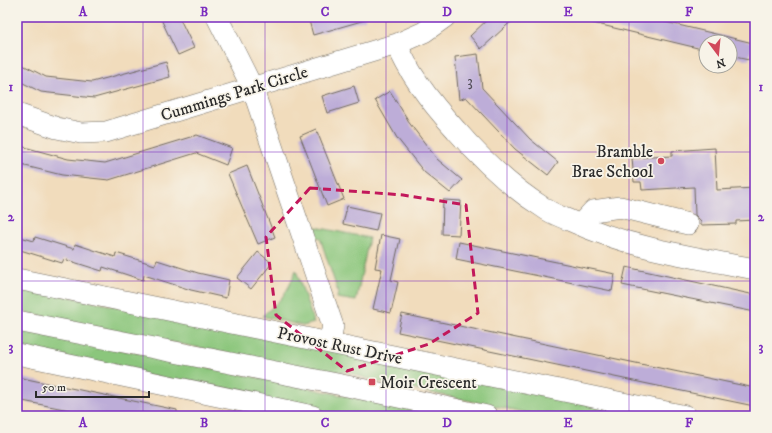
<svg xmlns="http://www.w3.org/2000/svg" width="772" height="433" font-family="'IM FELL DW Pica',serif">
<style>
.green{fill:#8bc67b;stroke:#5b7853}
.building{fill:#bdadd8}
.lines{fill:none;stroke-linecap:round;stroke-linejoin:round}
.minor-casing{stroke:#70695e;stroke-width:22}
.minor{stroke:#fff;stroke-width:21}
.marked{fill:none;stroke:#c2185b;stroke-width:3;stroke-dasharray:8 5;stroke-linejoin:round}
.grid{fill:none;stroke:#7b2cbf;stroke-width:1;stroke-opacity:0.55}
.poi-dot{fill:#d1495b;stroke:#f7f3e8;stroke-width:1.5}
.labels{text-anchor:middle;stroke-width:3.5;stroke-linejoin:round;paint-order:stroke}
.number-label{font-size:15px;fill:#504c56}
.street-label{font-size:17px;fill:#2b2b2b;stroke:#f7f3e8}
.poi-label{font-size:17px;fill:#2b2b2b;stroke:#f7f3e8;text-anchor:end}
.neatline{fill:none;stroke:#7b2cbf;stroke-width:1.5}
.grid-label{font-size:13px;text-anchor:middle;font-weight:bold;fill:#7b2cbf}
</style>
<rect width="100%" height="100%" fill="#f7f3e8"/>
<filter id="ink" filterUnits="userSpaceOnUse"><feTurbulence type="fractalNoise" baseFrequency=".025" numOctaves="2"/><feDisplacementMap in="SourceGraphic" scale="8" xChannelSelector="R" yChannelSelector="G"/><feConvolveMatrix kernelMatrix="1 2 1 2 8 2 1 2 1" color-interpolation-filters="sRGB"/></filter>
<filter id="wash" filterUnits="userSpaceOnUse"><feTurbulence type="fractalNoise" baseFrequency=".012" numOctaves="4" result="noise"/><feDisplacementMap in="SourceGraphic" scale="16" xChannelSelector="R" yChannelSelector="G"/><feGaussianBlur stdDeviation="0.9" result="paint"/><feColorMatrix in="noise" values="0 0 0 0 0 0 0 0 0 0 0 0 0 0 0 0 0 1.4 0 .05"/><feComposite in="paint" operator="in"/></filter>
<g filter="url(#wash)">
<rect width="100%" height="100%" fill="#f1dcbc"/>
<path class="green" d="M 311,226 L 369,238 L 356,301 L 337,298 L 338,292 L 320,238 L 314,236 Z
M 296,270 L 314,323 L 303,326 L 262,316 C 281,301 288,292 296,270 Z
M 17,286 L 647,416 L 542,416 L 379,382 L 346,372 L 305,369 L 21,312 L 17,311 Z
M 17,328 L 443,416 L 340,416 L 17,349 Z"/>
<g id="blocks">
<path class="building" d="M 160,17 L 179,17 L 194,48 L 178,55 Z
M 308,17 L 365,17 L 365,20 L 313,35 Z
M 490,17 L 516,17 L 481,49 L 470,36 Z
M 589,17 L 645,17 L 753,43 L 749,60 L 730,56 L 730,42 L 706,42 L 706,50 L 589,22 Z
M 478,54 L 482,88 L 530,139 L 558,162 L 548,175 L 515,149 L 466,97 L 459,100 L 455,57 Z
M 17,62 L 46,77 L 92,82 L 166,62 L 170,77 L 94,98 L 41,92 L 17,80 Z
M 354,86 L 359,103 L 327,113 L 322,96 Z
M 390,91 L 408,120 L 407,120 L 437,159 L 462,180 L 450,193 L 424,172 L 397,138 L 375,100 Z
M 316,129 L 344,199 L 327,206 L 300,136 Z
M 197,135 L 232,148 L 226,165 L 196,153 L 109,180 L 62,175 L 17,164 L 17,145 L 68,159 L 105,163 Z
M 715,148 L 717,190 L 755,188 L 755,220 L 736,221 L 736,224 L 701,225 L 701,221 L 695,215 L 694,187 L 642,190 L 641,182 L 634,182 L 632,158 L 672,156 L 672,151 Z
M 247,166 L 275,237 L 258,244 L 228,174 Z
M 443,200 L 461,201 L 459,235 L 442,234 Z
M 347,206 L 380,213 L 376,231 L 343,224 Z
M 381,235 L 400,239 L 391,280 L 398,282 L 391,313 L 373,309 L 382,269 L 375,268 Z
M 17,236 L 34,241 L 35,237 L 74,249 L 75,244 L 115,257 L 116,253 L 155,265 L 157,260 L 198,273 L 229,280 L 226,298 L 191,290 L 144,275 L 143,280 L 103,267 L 102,271 L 64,259 L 62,263 L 17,249 Z
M 459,242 L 615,274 L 612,291 L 456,259 Z
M 258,252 L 272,263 L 251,289 L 237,278 Z
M 626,267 L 755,295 L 755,312 L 622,285 Z
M 402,314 L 755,388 L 754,406 L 398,332 Z
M 17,377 L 177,410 L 177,416 L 101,416 L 17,400 Z"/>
</g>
</g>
<g filter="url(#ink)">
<use href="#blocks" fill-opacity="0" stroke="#70695e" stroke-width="1"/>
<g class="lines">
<g class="minor-casing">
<path id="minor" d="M 217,17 L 252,87 L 333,326 L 329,343
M 397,44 C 409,75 433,105 456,130 C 482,160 510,187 544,208 C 552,214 562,217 571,221 C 629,248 693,257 755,269
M 17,114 L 57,128 L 81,133 L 106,132 L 397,44 L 424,32 L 445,17
M 580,225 L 593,211 L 620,207 L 688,224
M 17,279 L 686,416
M 17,321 L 347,386 L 487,416
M 17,354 L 313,416"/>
</g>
<use href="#minor" class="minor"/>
</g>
</g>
<path class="marked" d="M 310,188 L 403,195 L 466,205 L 478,313 L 429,344 L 347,371 L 276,315 L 266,237 Z"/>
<path class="grid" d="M 143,17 L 143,416M 265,17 L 265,416M 386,17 L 386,416M 507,17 L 507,416M 629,17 L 629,416M 17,152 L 755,152M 17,281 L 755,281"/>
<g class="poi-dot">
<circle cx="661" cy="161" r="4"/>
<rect x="368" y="378" width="8" height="8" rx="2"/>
</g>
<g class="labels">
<g class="number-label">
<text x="470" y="86">3</text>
</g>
<g class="street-label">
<text transform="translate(234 93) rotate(-17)" y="6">Cummings Park Circle</text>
<text transform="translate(340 345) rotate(12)" y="6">Provost Rust Drive</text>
</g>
<g class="poi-label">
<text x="653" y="157">Bramble<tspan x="653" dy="20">Brae School</tspan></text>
<text x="380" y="388" text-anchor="start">Moir Crescent</text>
</g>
</g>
<rect width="772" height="433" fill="none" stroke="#f7f3e8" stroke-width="44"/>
<g transform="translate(718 54) rotate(164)"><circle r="19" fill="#f7f3e8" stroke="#a5a39c"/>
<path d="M0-3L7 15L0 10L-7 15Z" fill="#d1495b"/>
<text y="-6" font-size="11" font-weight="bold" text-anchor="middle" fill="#2b2b2b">N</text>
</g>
<path d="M36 391v6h113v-6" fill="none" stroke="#2b2b2b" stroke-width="2"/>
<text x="42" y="391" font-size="12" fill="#2b2b2b" stroke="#f7f3e8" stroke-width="3" paint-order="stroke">50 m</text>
<rect x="22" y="22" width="728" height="389" class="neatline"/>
<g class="grid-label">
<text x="83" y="16">A</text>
<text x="204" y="16">B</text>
<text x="325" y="16">C</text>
<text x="447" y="16">D</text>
<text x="568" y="16">E</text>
<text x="689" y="16">F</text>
<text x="11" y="91">1</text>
<text x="761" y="91">1</text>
<text x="11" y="221">2</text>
<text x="761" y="221">2</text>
<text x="11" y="351">3</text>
<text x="761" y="351">3</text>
<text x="83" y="427">A</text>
<text x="204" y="427">B</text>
<text x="325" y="427">C</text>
<text x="447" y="427">D</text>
<text x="568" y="427">E</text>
<text x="689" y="427">F</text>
</g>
</svg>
